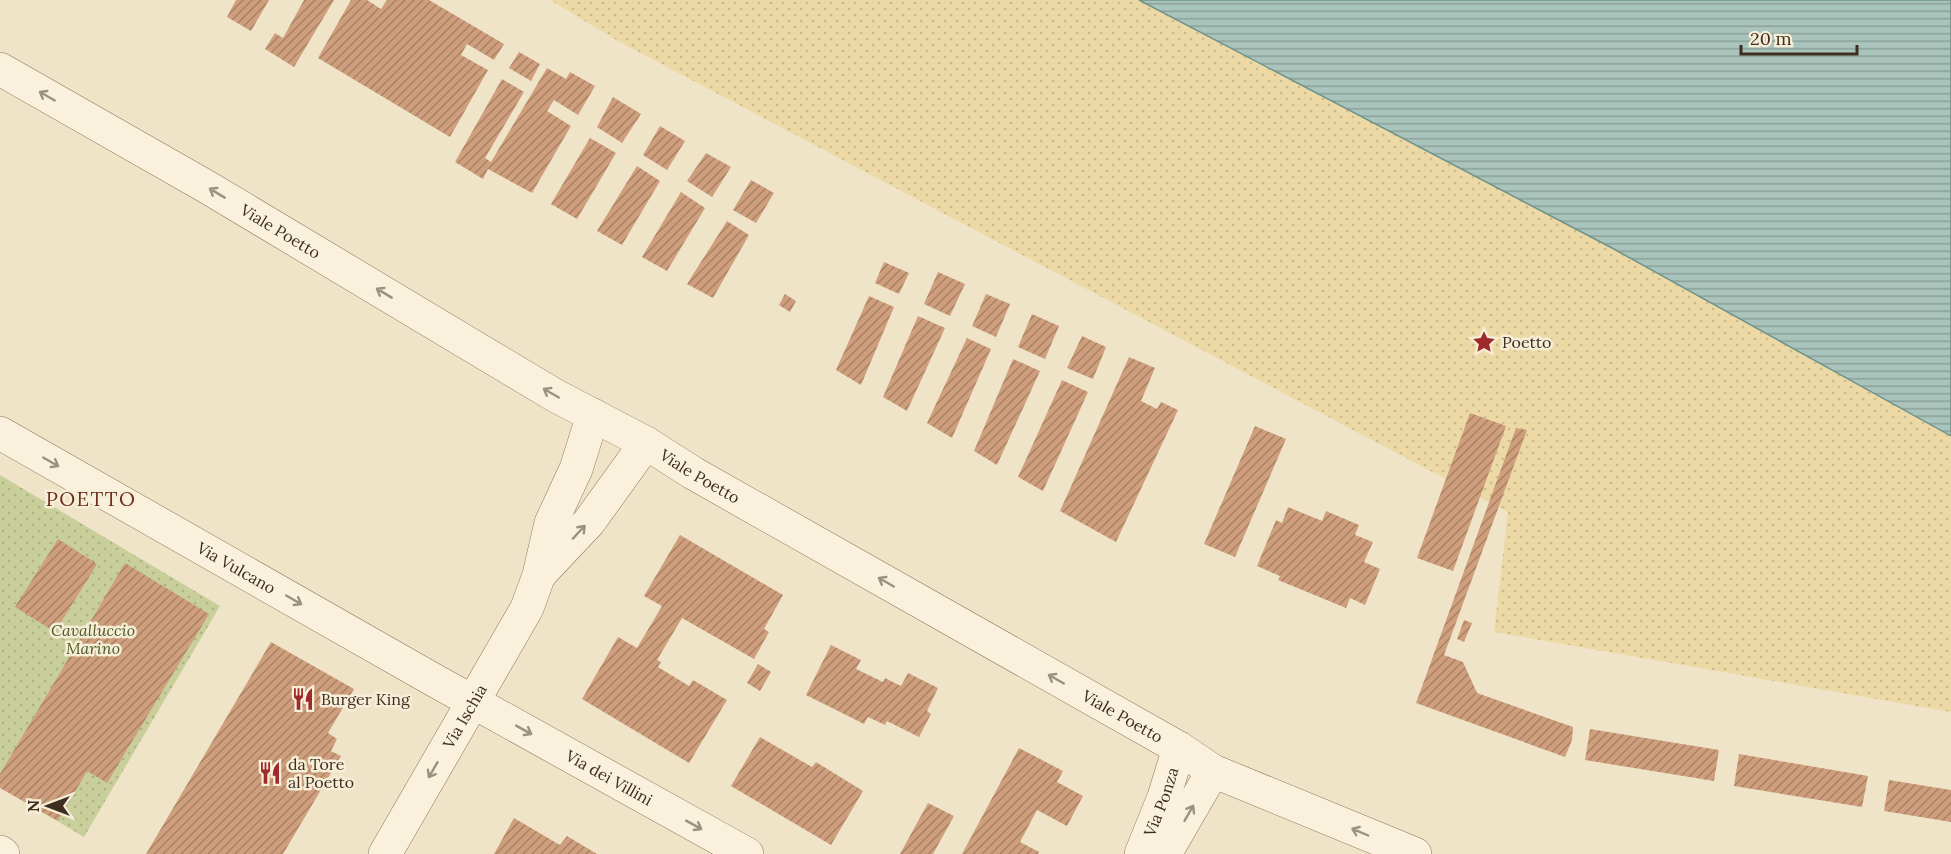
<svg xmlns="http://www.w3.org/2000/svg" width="1951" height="854" font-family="Lora,serif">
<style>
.green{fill:url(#green-dots)}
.sand{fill:url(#sand-dots)}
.water{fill:url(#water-rules);stroke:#6f938a;stroke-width:1.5}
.building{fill:url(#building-hatch)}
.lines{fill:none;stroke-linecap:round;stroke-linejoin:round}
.minor-casing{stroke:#8d765c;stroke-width:34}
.minor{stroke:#faf1dc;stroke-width:33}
.oneway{stroke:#9c907e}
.labels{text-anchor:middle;stroke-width:5;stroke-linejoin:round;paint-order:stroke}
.street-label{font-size:16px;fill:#3d2e20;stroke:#f7eed8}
.poi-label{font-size:16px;fill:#3d2e20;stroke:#f7eed8;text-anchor:start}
.park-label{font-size:16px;font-style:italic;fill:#4d5a26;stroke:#f7eed8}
.quarter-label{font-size:20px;letter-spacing:1.5px;fill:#6b2e1e;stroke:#f7eed8}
</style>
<defs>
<pattern id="green-dots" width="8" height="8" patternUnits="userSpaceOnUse" patternTransform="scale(1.5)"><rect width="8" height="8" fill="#c9cf9b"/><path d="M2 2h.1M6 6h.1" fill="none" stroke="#aeb285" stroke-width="1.8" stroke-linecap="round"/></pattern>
<pattern id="sand-dots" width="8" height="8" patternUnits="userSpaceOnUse" patternTransform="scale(1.5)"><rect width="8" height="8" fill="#ecd9a5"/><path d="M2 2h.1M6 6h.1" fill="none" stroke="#cbbb8e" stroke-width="1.8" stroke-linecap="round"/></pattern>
<pattern id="water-rules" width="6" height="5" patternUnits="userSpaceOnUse" patternTransform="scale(1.5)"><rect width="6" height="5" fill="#a9c4bc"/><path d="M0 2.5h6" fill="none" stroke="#8ba098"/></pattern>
<pattern id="building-hatch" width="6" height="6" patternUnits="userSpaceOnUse" patternTransform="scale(1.5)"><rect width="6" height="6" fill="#cf9f7d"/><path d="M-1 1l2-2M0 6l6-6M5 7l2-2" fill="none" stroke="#a98266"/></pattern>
</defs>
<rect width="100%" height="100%" fill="#f0e4c8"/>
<path class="green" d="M 0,475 L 220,606 L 84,837 L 0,787 Z"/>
<path class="sand" d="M 550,0 L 1139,0 L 1612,248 L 1951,436 L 1951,712 L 1494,632 L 1508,512 L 618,41 Z"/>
<path class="water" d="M 1139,0 L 1951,0 L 1951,436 L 1612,248 Z"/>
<path class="building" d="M 236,0 L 269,0 L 251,31 L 227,17 Z
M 304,0 L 334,0 L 294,67 L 265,49 L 275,33 L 283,38 Z
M 351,0 L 367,0 L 381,9 L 387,0 L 429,0 L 504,44 L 494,60 L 467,44 L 461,55 L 488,70 L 450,137 L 318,58 Z
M 519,52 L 540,64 L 531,81 L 509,68 Z
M 547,68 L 566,79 L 570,72 L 595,86 L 578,115 L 554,100 L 547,111 L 571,126 L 532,193 L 488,169 L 483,179 L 455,162 L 502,79 L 524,92 L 485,158 L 491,162 Z
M 613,97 L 641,114 L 622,143 L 597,127 Z
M 660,126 L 685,141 L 667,170 L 643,155 Z
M 590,138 L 616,153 L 577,219 L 551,204 Z
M 706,153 L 731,167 L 712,197 L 687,181 Z
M 637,166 L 660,181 L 622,245 L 597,231 Z
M 751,180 L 774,193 L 756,223 L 733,210 Z
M 681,192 L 705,208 L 667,271 L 642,257 Z
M 727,221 L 749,235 L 713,298 L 687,284 Z
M 884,262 L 909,273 L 899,294 L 875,283 Z
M 938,272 L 965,284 L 950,316 L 924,304 Z
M 785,294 L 796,301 L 790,312 L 779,305 Z
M 986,294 L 1010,304 L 996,337 L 972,326 Z
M 869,296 L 894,307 L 861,385 L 836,370 Z
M 1032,314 L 1059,326 L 1045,359 L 1018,347 Z
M 918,316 L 945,328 L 907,411 L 883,397 Z
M 1082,336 L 1106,347 L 1093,379 L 1067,368 Z
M 967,338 L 991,349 L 952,438 L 927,423 Z
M 1129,357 L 1155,368 L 1141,401 L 1157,409 L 1161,402 L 1178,410 L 1116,542 L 1060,511 Z
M 1013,359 L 1040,371 L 997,465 L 974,451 Z
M 1062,380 L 1088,392 L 1043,491 L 1018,477 Z
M 1470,413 L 1506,426 L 1453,571 L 1417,558 Z
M 1255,426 L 1286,439 L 1235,557 L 1204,544 Z
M 1516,428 L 1527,430 L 1444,655 L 1463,662 L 1477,693 L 1573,727 L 1572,740 L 1565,757 L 1416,703 Z
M 1288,507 L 1322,521 L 1326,511 L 1359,525 L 1355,535 L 1373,542 L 1364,562 L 1380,569 L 1365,605 L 1350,598 L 1346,608 L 1278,580 L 1280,576 L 1257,566 L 1276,520 L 1282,523 Z
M 680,535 L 783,595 L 764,629 L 769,632 L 754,659 L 682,618 L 657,660 L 661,662 L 658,667 L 689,686 L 693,680 L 727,700 L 689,763 L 582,699 L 618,637 L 637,648 L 662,606 L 644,596 Z
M 58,539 L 97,564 L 55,632 L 15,607 Z
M 125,563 L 209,614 L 107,783 L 87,771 L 58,821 L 0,788 L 0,774 Z
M 1464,620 L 1472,623 L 1464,642 L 1457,639 Z
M 271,642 L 354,689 L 328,733 L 337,739 L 331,751 L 341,756 L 283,854 L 146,854 Z
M 831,645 L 861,660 L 856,669 L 883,682 L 885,678 L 901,686 L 908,673 L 938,688 L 927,711 L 931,714 L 919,737 L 887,721 L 885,725 L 868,717 L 864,724 L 806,695 Z
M 758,664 L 771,672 L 760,691 L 747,683 Z
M 1590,729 L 1719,750 L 1714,781 L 1585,760 Z
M 760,737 L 812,767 L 816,762 L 863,791 L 831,845 L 731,786 Z
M 1019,748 L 1063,771 L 1057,782 L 1083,796 L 1067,826 L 1037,810 L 1020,842 L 1039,852 L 1038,854 L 962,854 Z
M 1739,754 L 1868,776 L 1862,807 L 1734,786 Z
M 1889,780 L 1951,790 L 1951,822 L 1884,811 Z
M 928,803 L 954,816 L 933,854 L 900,854 Z
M 514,818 L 560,845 L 567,836 L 597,854 L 494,854 Z"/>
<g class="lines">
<g class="minor-casing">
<g id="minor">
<path id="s1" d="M 0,69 L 207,187 L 556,396 L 646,443 L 693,473 L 1179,748 L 1213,771 L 1415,854"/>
<path id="s2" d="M 0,433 L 432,679 L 747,854"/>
<path d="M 540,574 L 589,522 L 646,443"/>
<path d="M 0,852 L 3,854"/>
<path id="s3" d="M 385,854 L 527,608 L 539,575 L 551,523 L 576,469 L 593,415"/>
<path id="s4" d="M 1141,854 L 1164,797 L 1179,748"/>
<path d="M 1165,854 L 1213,771"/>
</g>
</g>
<use href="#minor" class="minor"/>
</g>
<defs><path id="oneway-shaft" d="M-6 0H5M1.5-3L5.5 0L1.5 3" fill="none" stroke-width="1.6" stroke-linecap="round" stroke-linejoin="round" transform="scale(1.5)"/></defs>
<g class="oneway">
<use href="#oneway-shaft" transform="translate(47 96) rotate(-150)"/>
<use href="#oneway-shaft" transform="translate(217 193) rotate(-149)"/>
<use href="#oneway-shaft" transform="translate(384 293) rotate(-149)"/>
<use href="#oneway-shaft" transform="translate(551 393) rotate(-150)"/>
<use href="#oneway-shaft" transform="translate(51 462) rotate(30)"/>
<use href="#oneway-shaft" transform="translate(579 532) rotate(-47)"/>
<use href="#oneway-shaft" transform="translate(886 582) rotate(-150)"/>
<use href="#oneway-shaft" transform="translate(294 600) rotate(30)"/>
<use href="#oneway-shaft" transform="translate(1056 679) rotate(-150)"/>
<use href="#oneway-shaft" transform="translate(524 730) rotate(29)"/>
<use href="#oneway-shaft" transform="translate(433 770) rotate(120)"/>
<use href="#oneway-shaft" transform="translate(1189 813) rotate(-60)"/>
<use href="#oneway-shaft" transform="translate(694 825) rotate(29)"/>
<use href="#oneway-shaft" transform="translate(1360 832) rotate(-157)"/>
</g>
<defs>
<g id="sight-bare" transform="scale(1.8)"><path d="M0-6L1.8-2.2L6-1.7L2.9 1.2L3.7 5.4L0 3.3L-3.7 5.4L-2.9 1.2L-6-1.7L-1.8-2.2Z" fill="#9e2a2b" stroke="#f7eed8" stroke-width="2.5" paint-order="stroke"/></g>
<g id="restaurant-bare" transform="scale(1.8)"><path d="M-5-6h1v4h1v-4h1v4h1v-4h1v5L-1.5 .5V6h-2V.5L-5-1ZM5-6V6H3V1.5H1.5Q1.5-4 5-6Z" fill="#9e2a2b" stroke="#f7eed8" stroke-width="2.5" paint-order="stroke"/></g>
</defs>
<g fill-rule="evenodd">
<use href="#sight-bare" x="1484" y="342"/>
<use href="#restaurant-bare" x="303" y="699"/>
<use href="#restaurant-bare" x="270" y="773"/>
</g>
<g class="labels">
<g class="street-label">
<text dy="6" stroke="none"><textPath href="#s1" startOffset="324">Viale Poetto</textPath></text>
<text dy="6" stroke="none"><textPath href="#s1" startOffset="810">Viale Poetto</textPath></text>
<text dy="6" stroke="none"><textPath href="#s2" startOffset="272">Via Vulcano</textPath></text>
<text dy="6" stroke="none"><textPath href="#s3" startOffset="159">Via Ischia</textPath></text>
<text dy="6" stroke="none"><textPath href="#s1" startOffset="1296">Viale Poetto</textPath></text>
<text dy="6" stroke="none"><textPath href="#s2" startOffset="700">Via dei Villini</textPath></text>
<text dy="6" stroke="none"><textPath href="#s4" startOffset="56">Via Ponza</textPath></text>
</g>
<g class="poi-label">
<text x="1502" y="348">Poetto</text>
<text x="321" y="705">Burger King</text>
<text x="288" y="770">da Tore<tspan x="288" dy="18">al Poetto</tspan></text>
</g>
<g class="park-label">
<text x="93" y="636">Cavalluccio<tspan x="93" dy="18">Marino</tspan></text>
</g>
<g class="quarter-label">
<text x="91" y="506">POETTO</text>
</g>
</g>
<g transform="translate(48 806) rotate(270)" stroke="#f7eed8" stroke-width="4.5" paint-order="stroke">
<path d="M0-4.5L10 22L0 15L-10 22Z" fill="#3d2e20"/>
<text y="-9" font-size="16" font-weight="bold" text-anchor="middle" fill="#3d2e20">N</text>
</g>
<path d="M1741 45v9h116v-9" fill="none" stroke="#3d2e20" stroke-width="3"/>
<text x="1750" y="45" font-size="18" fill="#3d2e20" stroke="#f7eed8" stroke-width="4.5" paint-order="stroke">20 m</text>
</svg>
